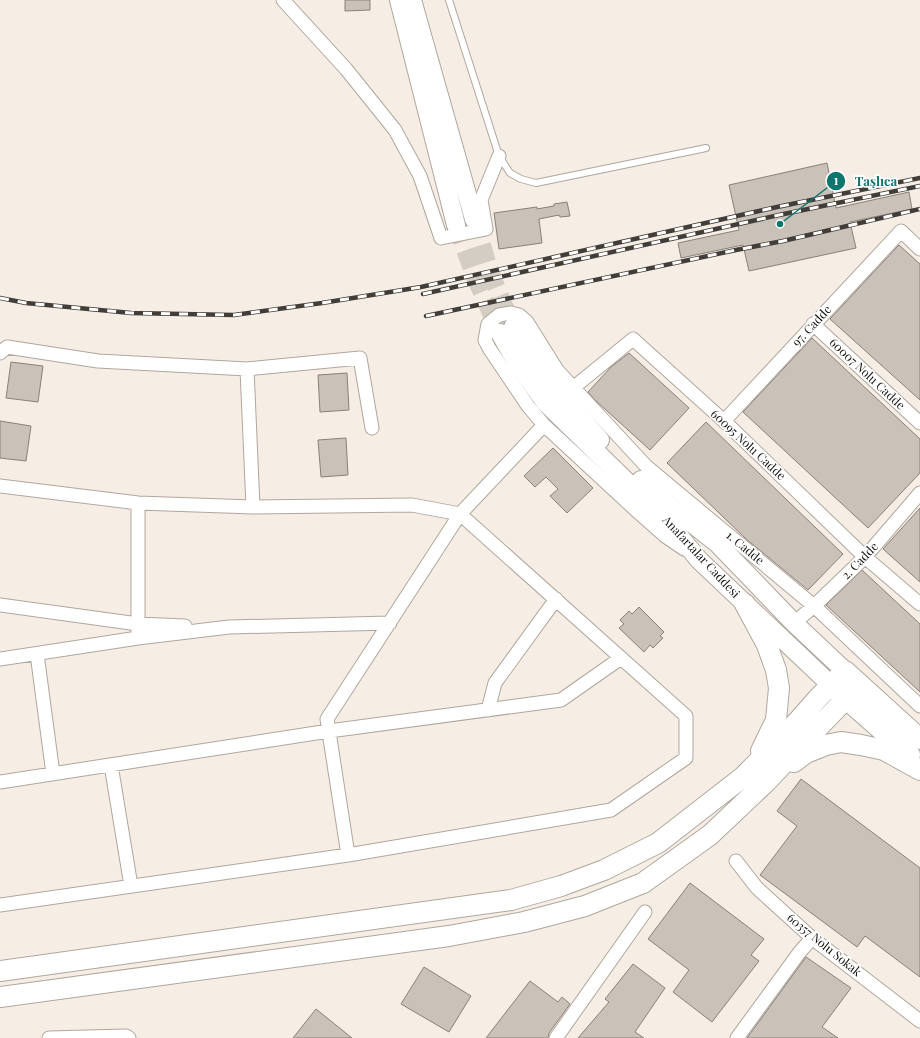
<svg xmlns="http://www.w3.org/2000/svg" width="920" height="1038" font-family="'Playfair Display',serif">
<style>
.building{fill:#cac1b9;stroke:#898179}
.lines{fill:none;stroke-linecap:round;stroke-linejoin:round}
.secondary-tunnel{stroke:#d4cdc4;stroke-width:18;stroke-dasharray:18 9;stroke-linecap:butt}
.service-casing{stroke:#afa79e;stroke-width:8}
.minor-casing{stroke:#afa79e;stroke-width:15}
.secondary-casing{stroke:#afa79e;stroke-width:20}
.primary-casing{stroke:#afa79e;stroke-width:22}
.service{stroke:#fff;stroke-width:6}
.minor{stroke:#fff;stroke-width:13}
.secondary{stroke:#fff;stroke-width:18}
.primary{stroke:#fff;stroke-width:20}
.rail-casing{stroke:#413d38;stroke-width:4.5}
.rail{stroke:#fff;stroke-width:3;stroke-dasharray:9;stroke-linecap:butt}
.labels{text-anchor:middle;stroke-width:3.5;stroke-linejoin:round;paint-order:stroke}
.street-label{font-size:12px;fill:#15120f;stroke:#fff}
.leader{fill:none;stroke:#0f766e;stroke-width:1.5}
.callout-dot{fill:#0f766e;stroke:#fff;stroke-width:1.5}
.mark-label{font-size:12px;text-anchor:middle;font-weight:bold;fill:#fff}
.callout-label{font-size:13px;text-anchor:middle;font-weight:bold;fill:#0f766e;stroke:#fff;stroke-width:3.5;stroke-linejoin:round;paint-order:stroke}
</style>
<rect width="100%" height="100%" fill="#f6eee4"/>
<path class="building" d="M 345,0 L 370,0 L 370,10 L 345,11 Z
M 827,163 L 836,208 L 909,192 L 912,209 L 850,222 L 856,248 L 749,271 L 743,245 L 681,258 L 678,243 L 739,230 L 729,185 Z
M 567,202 L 570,216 L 560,217 L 559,215 L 539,219 L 542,243 L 499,249 L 494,213 L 537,207 L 537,209 L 554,206 L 554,204 Z
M 899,245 L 920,264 L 920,400 L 830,319 Z
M 812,338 L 920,439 L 920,473 L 868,528 L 743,412 Z
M 629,353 L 689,408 L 650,450 L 595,400 L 588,392 L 611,367 Z
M 11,362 L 43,366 L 38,402 L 6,398 Z
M 347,373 L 349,410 L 320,412 L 318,375 Z
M 0,421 L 31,426 L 26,461 L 0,458 Z
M 706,422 L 843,554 L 808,590 L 745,538 L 667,463 Z
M 346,438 L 348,475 L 321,477 L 318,440 Z
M 553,448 L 593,488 L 567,513 L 550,496 L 558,489 L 546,477 L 535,487 L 524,476 Z
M 920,508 L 920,582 L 883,549 Z
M 862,570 L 920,624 L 920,692 L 826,605 Z
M 639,607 L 664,632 L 660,636 L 663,638 L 653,648 L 650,645 L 644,652 L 619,628 L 624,624 L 620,620 L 629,611 L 632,614 Z
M 801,779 L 920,868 L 920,977 L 865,936 L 857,947 L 760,875 L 797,826 L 777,811 Z
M 690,883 L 764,939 L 751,955 L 759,961 L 712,1022 L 673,992 L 689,970 L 648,939 Z
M 806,957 L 851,988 L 822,1027 L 838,1038 L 747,1038 Z
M 633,964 L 665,988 L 635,1032 L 644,1038 L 578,1038 L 609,1002 L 605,999 Z
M 424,967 L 471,996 L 449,1032 L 401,1004 Z
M 530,981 L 558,1002 L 562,997 L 570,1004 L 549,1033 L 548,1038 L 486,1038 Z
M 316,1009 L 352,1038 L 293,1038 Z"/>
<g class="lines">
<path class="secondary-tunnel" d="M 474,219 L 490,272 L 513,327
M 456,225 L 475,277 L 500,333"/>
<g class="service-casing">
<path id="service" d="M 449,0 L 499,156 L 510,173 L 521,179 L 536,183 L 706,148"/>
</g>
<g class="minor-casing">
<path id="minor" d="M 283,0 L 346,69 L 395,130 L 420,176 L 441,238 L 486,229 L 481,200 L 499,156
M 813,324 L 920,423
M 0,353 L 7,347 L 98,361 L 247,369 L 360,358 L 372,428
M 247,369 L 253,507
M 573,388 L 633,339 L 724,421 L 865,557 L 920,604
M 724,421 L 901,231 L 920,249
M 0,486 L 138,503 L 253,507 L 412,505 L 460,514 L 686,716 L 686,758 L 611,810 L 348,855 L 0,905
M 684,549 L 665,536 L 639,513 L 544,425 L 528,406 L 489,348 L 485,340 L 488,324 L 499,315 L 511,313 L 519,315 L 527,322 L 557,370 L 646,466 L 814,606 L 920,706
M 0,605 L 138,624 L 185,626
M 794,623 L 814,606 L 865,557 L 920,493
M 138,632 L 138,503
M 37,654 L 53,774
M 0,659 L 138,638 L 229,627 L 390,623
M 488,710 L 495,683 L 556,599
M 111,765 L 131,886
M 0,782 L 329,731 L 561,700 L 621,658
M 348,855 L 327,719 L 460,514 L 544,425
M 736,861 L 757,888 L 812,938 L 920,1021
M 49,1038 L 126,1036 L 129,1038
M 556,1038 L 645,912
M 737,1038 L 799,953 L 812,938"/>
</g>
<g class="secondary-casing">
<path id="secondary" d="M 399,0 L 456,225
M 412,0 L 474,219
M 513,327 L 558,392 L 600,440
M 500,333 L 517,363 L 545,402 L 666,520 L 699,560 L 831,685
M 641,480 L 670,506 L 718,544 L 794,623 L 845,671"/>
</g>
<g class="primary-casing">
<path id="primary" d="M 745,604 L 767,645 L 776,670 L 779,688 L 776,720 L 761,751
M 835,689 L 910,755
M 794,762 L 806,753 L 826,745 L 841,742 L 861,745 L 884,750 L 920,770
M 0,971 L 511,900 L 561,886 L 604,870 L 658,843 L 743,777 L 797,722 L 819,697 L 845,671 L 920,739
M 0,997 L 449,936 L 524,922 L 585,906 L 643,883 L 710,835 L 765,783 L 859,685"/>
</g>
<use href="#service" class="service"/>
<use href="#minor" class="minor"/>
<use href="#secondary" class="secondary"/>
<use href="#primary" class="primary"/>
<g class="rail-casing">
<path id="rail" d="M 423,294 L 779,215 L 920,186
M 0,298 L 26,303 L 131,313 L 234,315 L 322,303 L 421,287 L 777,207 L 920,178
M 426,316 L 736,250 L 783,241 L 920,209"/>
</g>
<use href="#rail" class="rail"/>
</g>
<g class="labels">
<g class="street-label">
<text transform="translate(812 326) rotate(-47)" y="4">97. Cadde</text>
<text transform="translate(867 374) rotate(43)" y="4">60007 Nolu Cadde</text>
<text transform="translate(748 445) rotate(43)" y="4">60095 Nolu Cadde</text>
<text transform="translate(745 548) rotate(40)" y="4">1. Cadde</text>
<text transform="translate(701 557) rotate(47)" y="4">Anafartalar Caddesi</text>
<text transform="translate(860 561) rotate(-46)" y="4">2. Cadde</text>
<text transform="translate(824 945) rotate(39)" y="4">60357 Nolu Sokak</text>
</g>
</g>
<path class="leader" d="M780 224L836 181"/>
<g class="callout-dot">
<circle cx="780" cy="224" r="4"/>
<circle cx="836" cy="181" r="10"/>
</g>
<g class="mark-label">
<text x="836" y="185">1</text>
</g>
<g class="callout-label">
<text x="876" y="186">Taşlıca</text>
</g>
</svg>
